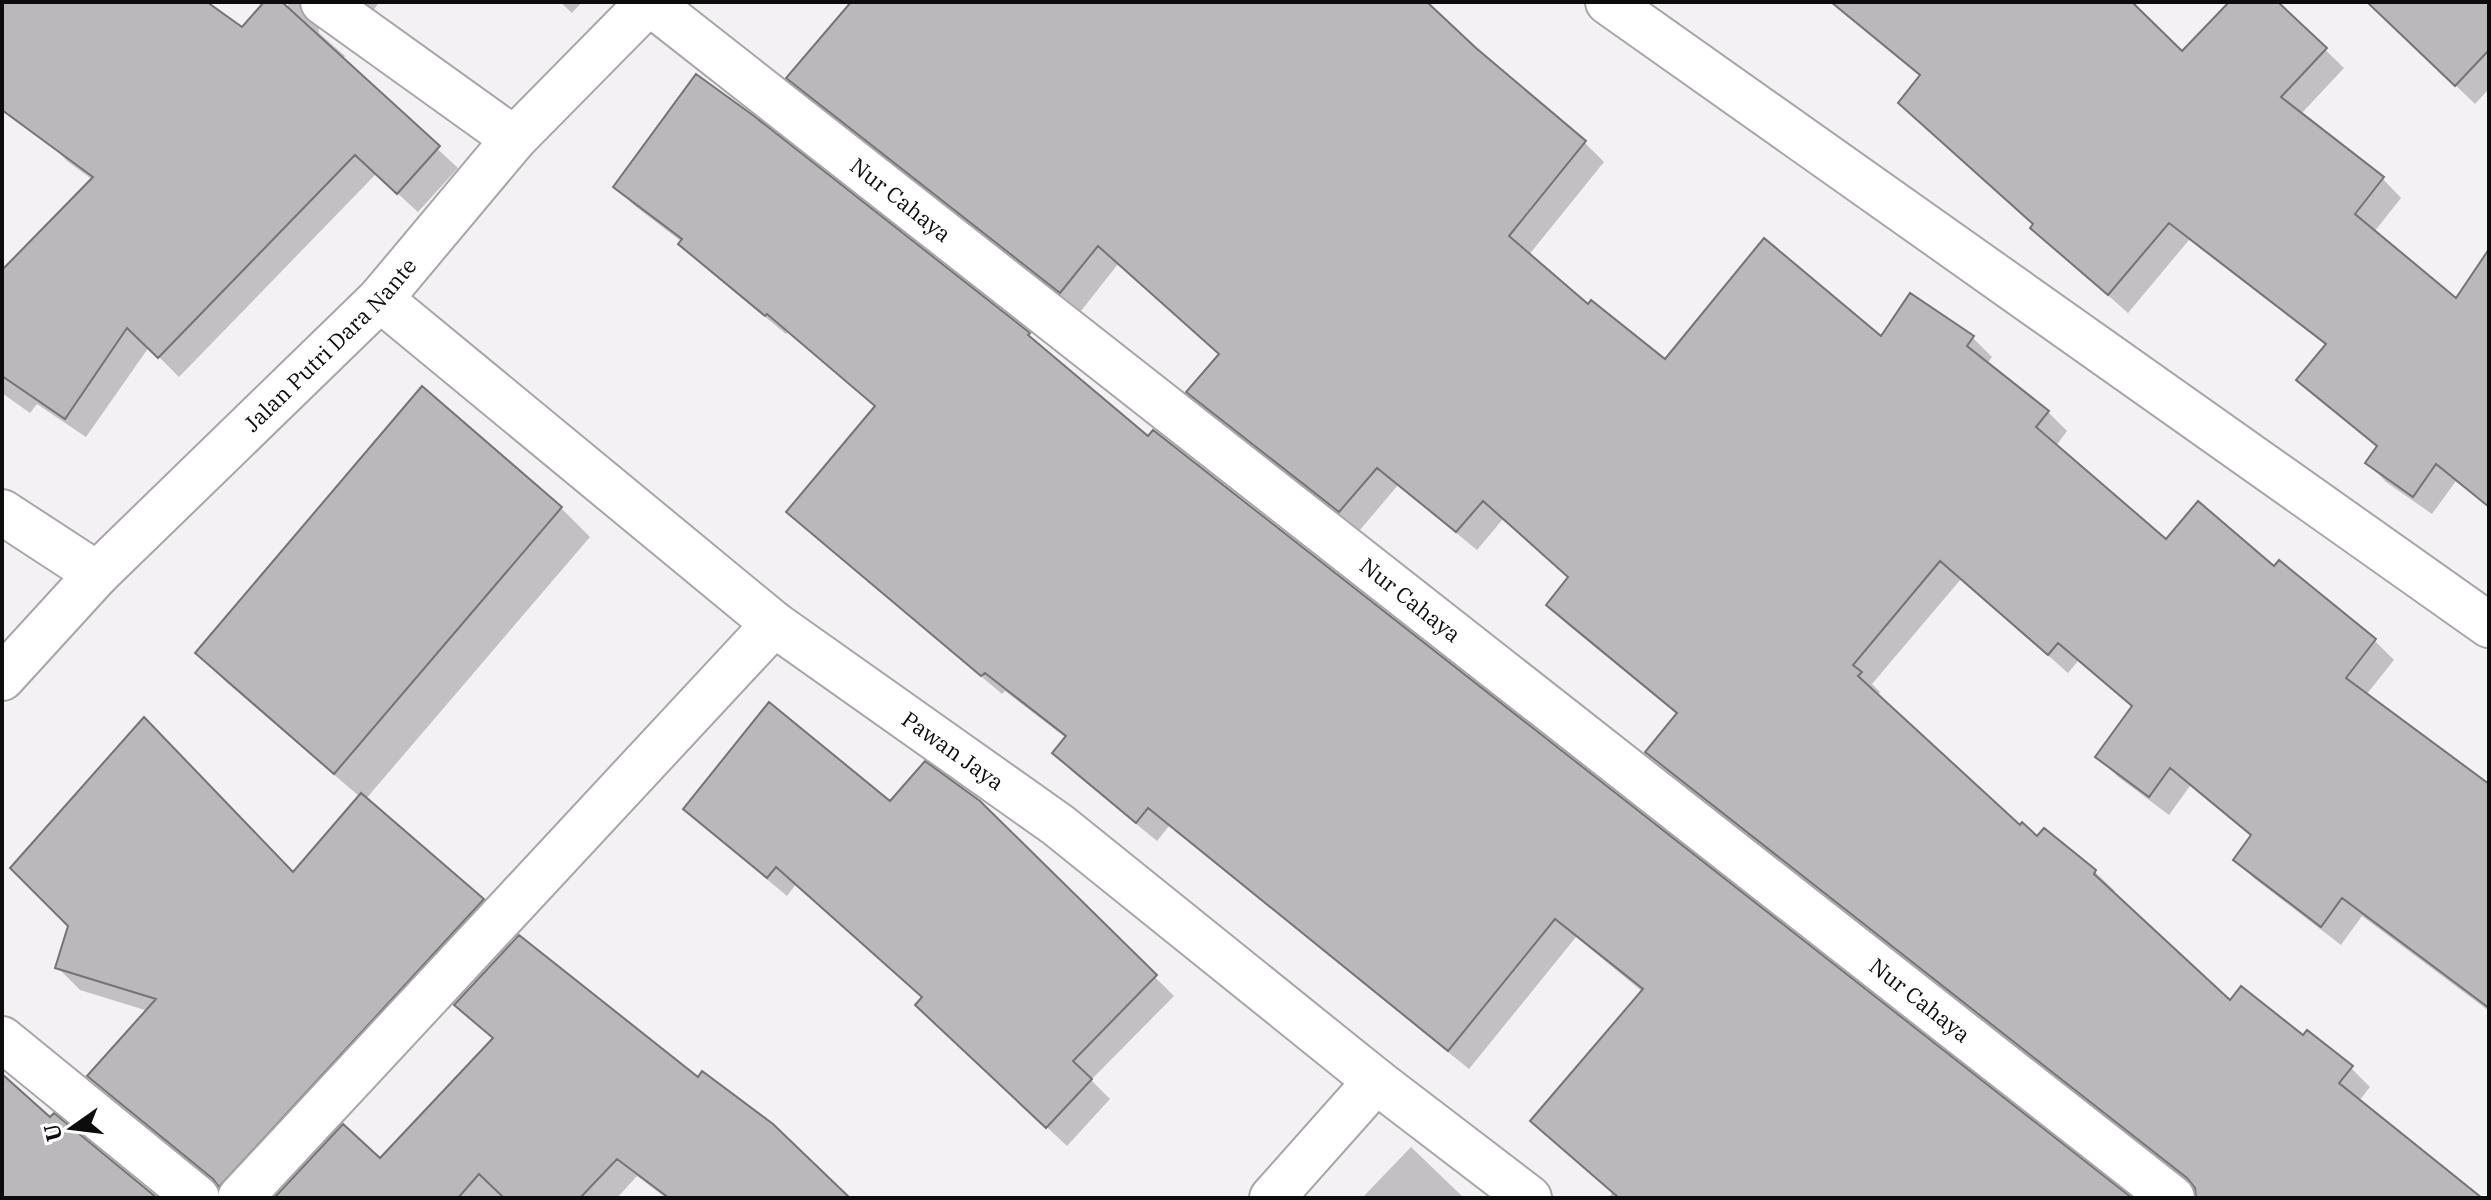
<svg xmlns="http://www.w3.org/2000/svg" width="2491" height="1200" font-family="'IBM Plex Serif',serif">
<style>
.shadow{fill:#0003}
.building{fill:#bbb8bb;stroke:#767376;stroke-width:2}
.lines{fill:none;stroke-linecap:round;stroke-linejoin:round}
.minor-casing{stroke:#a8a5a8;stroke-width:48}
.minor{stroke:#fff;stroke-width:44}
.labels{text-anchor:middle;stroke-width:6;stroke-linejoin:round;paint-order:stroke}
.street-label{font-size:22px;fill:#0d0c0d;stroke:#fff}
</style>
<rect width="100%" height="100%" fill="#f4f1f4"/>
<path class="shadow" d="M 146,2 L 203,2 L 242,30 L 267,2 L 279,2 L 286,8 L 290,2 L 330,2 L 318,22 L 319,33 L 345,56 L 342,60 L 458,168 L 418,212 L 376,174 L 179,377 L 149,347 L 86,437 L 37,404 L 30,413 L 2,393 L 2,273 L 93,180 L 67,161 L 47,140 Z
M 357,2 L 379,2 L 373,11 Z
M 560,2 L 582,2 L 572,13 Z
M 852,2 L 1424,2 L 1475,50 L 1585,143 L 1604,162 L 1528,256 L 1588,307 L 1665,361 L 1882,339 L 1973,338 L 1992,357 L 1987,364 L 2048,412 L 2067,431 L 2056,446 L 2166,542 L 2274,569 L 2280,563 L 2375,641 L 2394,660 L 2366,695 L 2489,796 L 2489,1011 L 2362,916 L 2341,945 L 2255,879 L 2235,860 L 2252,837 L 2190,786 L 2169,815 L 2117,776 L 2098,756 L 2134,708 L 2078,661 L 2068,673 L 1961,579 L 1872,684 L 1880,692 L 1877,696 L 2020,827 L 2095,872 L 2115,891 L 2113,894 L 2230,1003 L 2303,1038 L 2351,1068 L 2370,1087 L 2359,1101 L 2477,1198 L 2198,1198 L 2196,1187 L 1667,771 L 1648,752 L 1678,715 L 1568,625 L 1548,605 L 1570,578 L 1503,519 L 1477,550 L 1398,485 L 1360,530 L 1208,411 L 1189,392 L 1221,355 L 1118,264 L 1081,311 L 808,97 L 789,78 Z
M 1833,2 L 2129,2 L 2182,53 L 2231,2 L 2276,2 L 2344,68 L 2301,114 L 2383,179 L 2401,198 L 2374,232 L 2456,301 L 2489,253 L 2489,508 L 2456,481 L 2432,514 L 2386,482 L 2368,463 L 2378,448 L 2299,379 L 2327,346 L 2189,240 L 2128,313 L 2032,228 L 2035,225 L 1921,77 Z
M 2416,2 L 2489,2 L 2489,89 L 2475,104 L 2394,26 Z
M 615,187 L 1028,334 L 1047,354 L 1148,439 L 2128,1198 L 1608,1198 L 1613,1192 L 1532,1121 L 1643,992 L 1576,937 L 1469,1069 L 1169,826 L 1157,841 L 1074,773 L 1054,753 L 1066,738 L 1005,691 L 1002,694 L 808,531 L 789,512 L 876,407 L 788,332 L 786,334 L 700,263 L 681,244 L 682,242 L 635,206 Z
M 561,508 L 590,537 L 365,800 L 483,900 L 505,923 L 227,1192 L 112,1098 L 90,1076 L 148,1011 L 80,990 L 57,967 L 294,875 L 360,797 L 226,682 L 197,653 Z
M 979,802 L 1174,996 L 1091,1080 L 1110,1099 L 1067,1146 L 937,1024 L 924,998 L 796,884 L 787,896 L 705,828 L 686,809 Z
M 494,1039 L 846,1198 L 666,1198 L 637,1176 L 617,1198 L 277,1198 L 380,1160 Z
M 1411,1147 L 1464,1198 L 1362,1198 Z"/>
<path class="building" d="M 2,2 L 207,2 L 242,27 L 264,2 L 282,2 L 440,146 L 397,194 L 355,155 L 158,358 L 127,328 L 65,419 L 2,376 L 2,270 L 93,177 L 2,110 Z
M 851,2 L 1427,2 L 1476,48 L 1586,141 L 1509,236 L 1588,304 L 1591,300 L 1665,359 L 1764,238 L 1881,336 L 1910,293 L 1974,336 L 1967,346 L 2049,411 L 2036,427 L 2166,539 L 2198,501 L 2274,566 L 2279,560 L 2376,639 L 2346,678 L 2489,784 L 2489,1008 L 2342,898 L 2321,927 L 2233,860 L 2251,835 L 2170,768 L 2149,797 L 2095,757 L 2132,706 L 2058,643 L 2048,655 L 1940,561 L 1853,665 L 1862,672 L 1858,676 L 2020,825 L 2022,822 L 2037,836 L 2044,828 L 2096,870 L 2094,874 L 2230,1000 L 2241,986 L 2303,1035 L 2307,1030 L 2353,1066 L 2339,1083 L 2482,1198 L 2196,1198 L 2195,1188 L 2187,1178 L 1645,752 L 1677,713 L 1546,605 L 1568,577 L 1483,501 L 1456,532 L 1377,468 L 1339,512 L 1186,392 L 1219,354 L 1098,246 L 1060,293 L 786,78 Z
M 1831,2 L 2132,2 L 2182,51 L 2229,2 L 2278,2 L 2327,48 L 2281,97 L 2384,177 L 2355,214 L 2456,298 L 2489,249 L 2489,507 L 2436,464 L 2413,497 L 2365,463 L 2377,446 L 2296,380 L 2326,344 L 2169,223 L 2108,295 L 2030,228 L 2033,224 L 1898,103 L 1920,75 Z
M 2367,2 L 2489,2 L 2489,50 L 2455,86 Z
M 696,74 L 754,116 L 1030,333 L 1028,335 L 1148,436 L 1153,430 L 2132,1198 L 1619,1198 L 1530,1121 L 1643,989 L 1555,919 L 1448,1051 L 1148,808 L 1136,823 L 1052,753 L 1066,736 L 985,673 L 981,676 L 786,512 L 875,406 L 767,314 L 765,316 L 678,244 L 682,239 L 613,187 Z
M 422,386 L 562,507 L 334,774 L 195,653 Z
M 769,702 L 890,801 L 925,761 L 980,801 L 1157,975 L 1073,1061 L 1092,1079 L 1046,1128 L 915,1005 L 922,997 L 776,867 L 767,878 L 683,809 Z
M 144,717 L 293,872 L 361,793 L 484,899 L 219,1187 L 213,1179 L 87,1076 L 156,999 L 55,968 L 68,926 L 10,868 Z
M 519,935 L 698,1077 L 702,1071 L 773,1124 L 850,1198 L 669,1198 L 617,1159 L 580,1198 L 504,1198 L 479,1174 L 458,1198 L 274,1198 L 343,1124 L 380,1158 L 493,1038 L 454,1005 Z
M 2,1074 L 50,1117 L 54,1113 L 157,1198 L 2,1198 Z"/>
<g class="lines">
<g class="minor-casing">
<g id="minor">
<path d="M 323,2 L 514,139"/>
<path id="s1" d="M 649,2 L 2172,1198"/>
<path d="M 1608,2 L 2489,625"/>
<path id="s2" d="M 380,299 L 774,624 L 1058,825 L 1376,1081 L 1529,1198"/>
<path d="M 2,512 L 97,574"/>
<path id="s3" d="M 2,678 L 97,574 L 380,299 L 514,139 L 649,2"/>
<path d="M 2,1039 L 197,1198"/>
<path d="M 240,1198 L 774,624"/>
<path d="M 1272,1198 L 1376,1081"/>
</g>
</g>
<use href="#minor" class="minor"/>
</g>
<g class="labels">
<g class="street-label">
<text dy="8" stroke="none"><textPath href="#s1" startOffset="320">Nur Cahaya</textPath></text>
<text dy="8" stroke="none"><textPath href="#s3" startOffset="468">Jalan Putri Dara Nante</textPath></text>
<text dy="8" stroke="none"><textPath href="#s1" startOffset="968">Nur Cahaya</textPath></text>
<text dy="8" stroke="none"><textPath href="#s2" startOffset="730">Pawan Jaya</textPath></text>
<text dy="8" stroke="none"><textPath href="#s1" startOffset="1616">Nur Cahaya</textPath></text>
</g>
</g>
<rect width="2491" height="1200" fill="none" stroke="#0d0c0d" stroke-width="8"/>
<g transform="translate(72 1128) rotate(256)" stroke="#ffffff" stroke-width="6" paint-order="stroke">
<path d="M0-6L14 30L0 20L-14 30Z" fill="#0d0c0d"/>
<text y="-12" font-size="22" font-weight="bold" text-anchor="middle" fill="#0d0c0d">U</text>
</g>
</svg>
